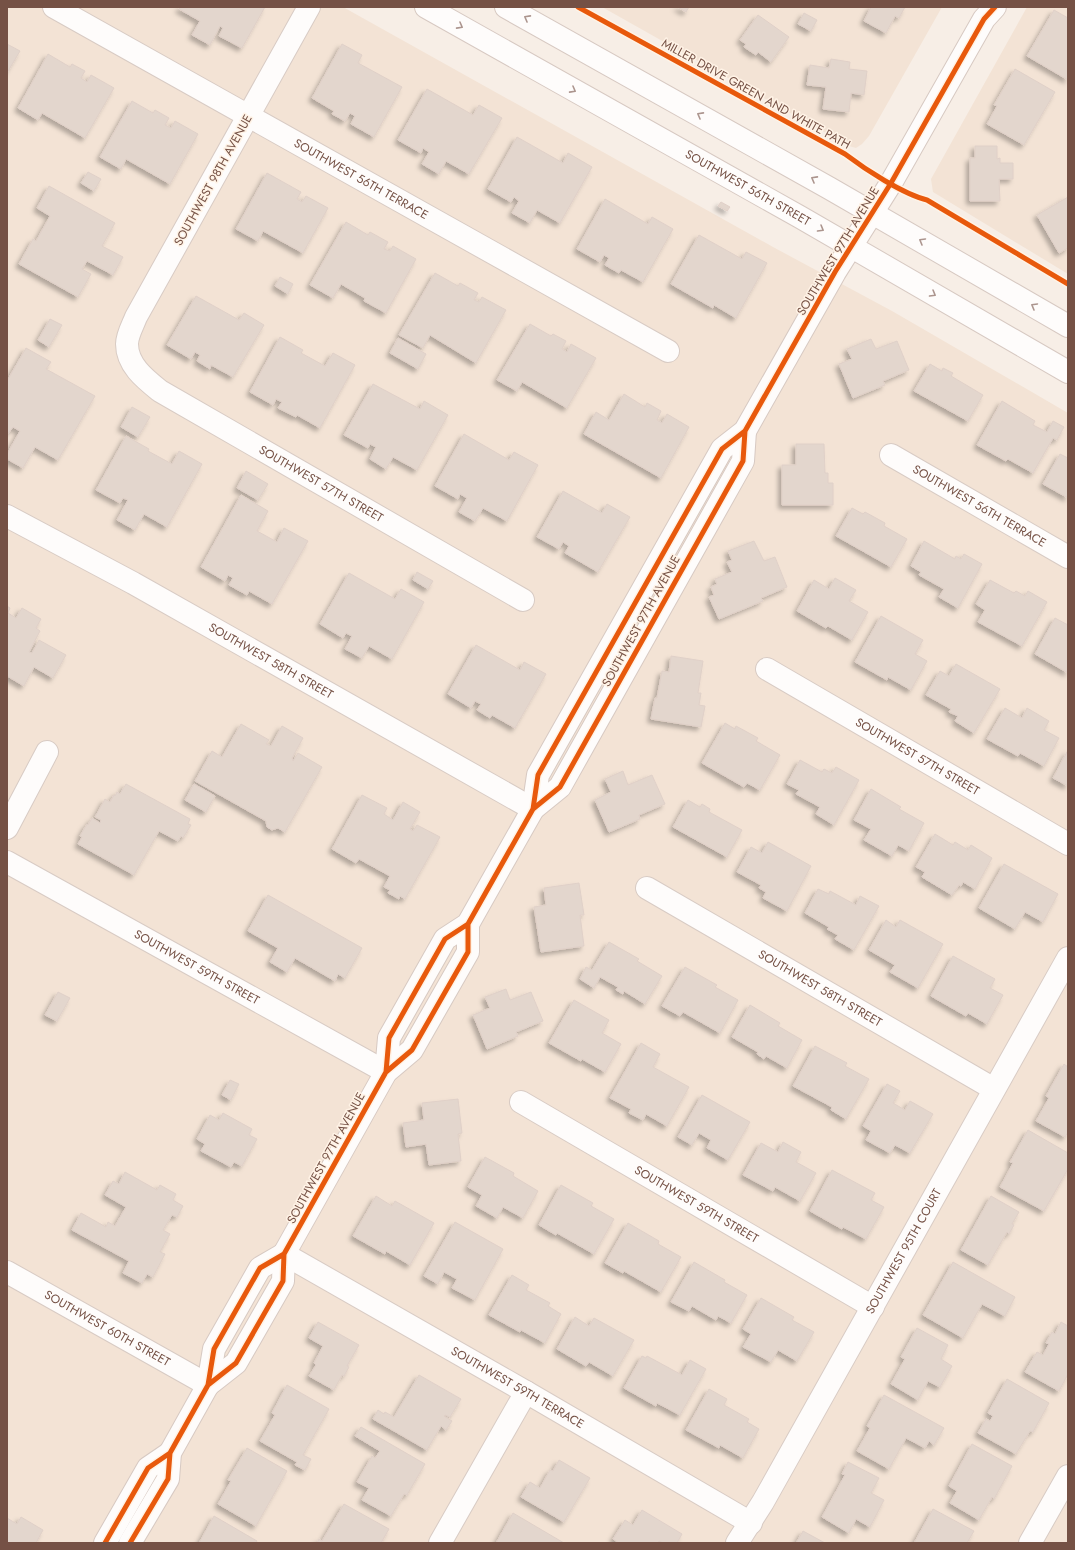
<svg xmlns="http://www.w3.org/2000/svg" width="1075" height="1550" font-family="Jost,sans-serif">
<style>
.residential{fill:#f3e3d5}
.building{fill:#e3d6cd;stroke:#e0d0c8;filter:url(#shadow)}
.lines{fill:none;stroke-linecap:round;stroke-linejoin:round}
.street-casing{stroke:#d8cbc4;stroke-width:24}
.secondary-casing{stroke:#d7c9c2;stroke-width:24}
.street{stroke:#fefcfb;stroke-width:22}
.secondary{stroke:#fefcfb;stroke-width:22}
.cycleway-casing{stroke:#fff3e6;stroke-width:8}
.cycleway{stroke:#e8590c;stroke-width:5}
.oneway{stroke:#ac958e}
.labels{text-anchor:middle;stroke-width:3;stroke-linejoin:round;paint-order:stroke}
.street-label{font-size:12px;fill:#755145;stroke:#fff3e6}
</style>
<defs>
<filter id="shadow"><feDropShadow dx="-3.5" dy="3.5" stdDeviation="2" flood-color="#0004"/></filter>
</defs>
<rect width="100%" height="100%" fill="#f7eee6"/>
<path class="residential" d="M 7,7 L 343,7 L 773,247 L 892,311 L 1068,413 L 1068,1543 L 7,1543 Z
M 602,7 L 942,7 L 869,136 L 862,144 L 856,148 L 849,146 Z
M 1027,7 L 1068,7 L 1068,274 L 933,192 L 931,179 Z"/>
<path class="building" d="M 180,7 L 265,7 L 242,48 L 219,36 L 223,28 L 220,26 L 210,45 L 192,35 L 200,21 L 179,9 Z
M 677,7 L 689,7 L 686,12 Z
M 871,7 L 905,7 L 899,18 L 895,16 L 886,33 L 864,21 Z
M 1054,10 L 1068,18 L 1068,80 L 1027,56 Z
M 804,13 L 817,20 L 811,31 L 798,24 Z
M 758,15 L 789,37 L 771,62 L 758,52 L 756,55 L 744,47 L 746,44 L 740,40 Z
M 7,44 L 20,51 L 7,73 Z
M 342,44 L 362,55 L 358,63 L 402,87 L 374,137 L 351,124 L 355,116 L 350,113 L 345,121 L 332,114 L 334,111 L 312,98 Z
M 48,54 L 70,67 L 72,64 L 85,71 L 81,78 L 87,82 L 91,75 L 114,88 L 85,138 L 42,113 L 38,120 L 18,108 Z
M 831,59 L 850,62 L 849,69 L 867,71 L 864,95 L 851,93 L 849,112 L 823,109 L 826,87 L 807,85 L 810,65 L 829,68 Z
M 1015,69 L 1055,92 L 1024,145 L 987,124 L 997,106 L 994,105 Z
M 427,89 L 473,115 L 479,105 L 502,118 L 469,174 L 446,161 L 439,174 L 422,164 L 429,152 L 423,148 L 421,153 L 398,140 Z
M 132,101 L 153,113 L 155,110 L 169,118 L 165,125 L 171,128 L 175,121 L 198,134 L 170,184 L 126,159 L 121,169 L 100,157 Z
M 517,137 L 563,163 L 568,153 L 592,167 L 560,223 L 537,210 L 530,223 L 512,213 L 519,201 L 514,197 L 511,202 L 488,189 Z
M 975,146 L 997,146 L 997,159 L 1000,158 L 1000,163 L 1013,163 L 1013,179 L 999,179 L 1000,201 L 970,201 L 970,158 L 975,158 Z
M 88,172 L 101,179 L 94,191 L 81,183 Z
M 267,173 L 301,192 L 297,199 L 302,202 L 306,196 L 328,208 L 303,253 L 263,231 L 258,241 L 236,229 Z
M 49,186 L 115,223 L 102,246 L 123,257 L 113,275 L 87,261 L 82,269 L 91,274 L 78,297 L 19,264 L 33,239 L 36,241 L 50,216 L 37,208 Z
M 1068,197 L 1068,248 L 1059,253 L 1037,215 Z
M 605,199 L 648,224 L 652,217 L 673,229 L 643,282 L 621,270 L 619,273 L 605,265 L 609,258 L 604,255 L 600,262 L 577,249 Z
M 721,202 L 730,207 L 727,211 L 718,206 Z
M 346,222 L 368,235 L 370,232 L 388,242 L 384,249 L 390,251 L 393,246 L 416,259 L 386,313 L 364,301 L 365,298 L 341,284 L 333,298 L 310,285 Z
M 699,235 L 742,259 L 746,252 L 767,263 L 736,318 L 714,305 L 713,308 L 671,284 Z
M 435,273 L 458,286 L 460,283 L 478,293 L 474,300 L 479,302 L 482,297 L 506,310 L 476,363 L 430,335 L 423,348 L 399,335 Z
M 280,277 L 293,284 L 288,294 L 275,286 Z
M 196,296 L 239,320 L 244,313 L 264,325 L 233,377 L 211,365 L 210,369 L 197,361 L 200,355 L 195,352 L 191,359 L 167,345 Z
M 50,319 L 62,325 L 49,347 L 38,340 Z
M 530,324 L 551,336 L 553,334 L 566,341 L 562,349 L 567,352 L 571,344 L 596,358 L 567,408 L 522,382 L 517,391 L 497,380 Z
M 280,337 L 303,350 L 301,353 L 325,366 L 333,353 L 355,365 L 320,428 L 297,415 L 296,417 L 278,408 L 282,402 L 276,399 L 273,405 L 250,392 Z
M 398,338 L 426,354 L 418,369 L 390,353 Z
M 871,339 L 876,349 L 897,341 L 909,370 L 883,381 L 885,385 L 853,398 L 839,364 L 852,359 L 847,349 Z
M 26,348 L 51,362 L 46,369 L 95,396 L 58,460 L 35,447 L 23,468 L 7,459 L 7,454 L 20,431 L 13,427 L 7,435 L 7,381 Z
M 930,364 L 942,371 L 943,368 L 953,373 L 951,376 L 983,395 L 968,421 L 914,391 Z
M 373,384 L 420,409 L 424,401 L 448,415 L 417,470 L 393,457 L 386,469 L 370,459 L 376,447 L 370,444 L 368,448 L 344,435 Z
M 624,394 L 645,407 L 647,403 L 661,411 L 657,420 L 662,423 L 667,414 L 689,427 L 661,478 L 584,434 L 596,412 L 609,420 Z
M 1002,401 L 1035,421 L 1033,425 L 1047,432 L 1053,421 L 1064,427 L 1057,440 L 1053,438 L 1033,473 L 1008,459 L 1006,461 L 977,445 Z
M 132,407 L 150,417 L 138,437 L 121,427 Z
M 464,434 L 509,460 L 514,452 L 538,465 L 507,521 L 483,508 L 475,521 L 459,512 L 467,498 L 460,494 L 458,499 L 435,486 Z
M 126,436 L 149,449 L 148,451 L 172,464 L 179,451 L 202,464 L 167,527 L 144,514 L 135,530 L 117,520 L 128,500 L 123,498 L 120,503 L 96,490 Z
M 796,444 L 824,444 L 825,473 L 828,473 L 828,483 L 833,483 L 833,505 L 782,505 L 782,465 L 796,465 Z
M 1060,454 L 1068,458 L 1068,498 L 1043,484 Z
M 246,471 L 268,484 L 258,500 L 237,488 Z
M 563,491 L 602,513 L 607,504 L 630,517 L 598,572 L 565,553 L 569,546 L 563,542 L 559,549 L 537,537 Z
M 241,495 L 268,511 L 257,531 L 277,542 L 284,528 L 308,541 L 272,604 L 249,591 L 247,595 L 229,585 L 233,578 L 228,575 L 225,581 L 201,567 Z
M 852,508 L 863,514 L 865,512 L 885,523 L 884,526 L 907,539 L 891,567 L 836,536 Z
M 754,541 L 764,561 L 775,557 L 787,587 L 761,598 L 763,601 L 719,619 L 709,597 L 714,595 L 711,587 L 717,584 L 715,579 L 732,572 L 727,562 L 732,560 L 728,551 Z
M 924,541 L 955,559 L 956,556 L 961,559 L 964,554 L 982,564 L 958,608 L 939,597 L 944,589 L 919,575 L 921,572 L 911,566 Z
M 417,572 L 433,581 L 428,589 L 413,580 Z
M 349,573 L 395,599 L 401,589 L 424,602 L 392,659 L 369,646 L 362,658 L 345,649 L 352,636 L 346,633 L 343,638 L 320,624 Z
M 835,578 L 856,590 L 849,601 L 868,612 L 852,640 L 828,626 L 826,628 L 797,611 L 814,580 L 829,589 Z
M 990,580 L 1014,593 L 1016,591 L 1025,596 L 1028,591 L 1047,602 L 1022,646 L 978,622 L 985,610 L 976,604 Z
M 7,606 L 10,608 L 8,613 L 16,618 L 22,608 L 41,619 L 36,628 L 40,631 L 29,652 L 32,653 L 39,640 L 66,655 L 53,678 L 34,667 L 24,686 L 7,676 Z
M 881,616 L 923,640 L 915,654 L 927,661 L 911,690 L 888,677 L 887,680 L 855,662 Z
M 1055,618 L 1068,625 L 1068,673 L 1035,654 Z
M 476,645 L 520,670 L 524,662 L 546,674 L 515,728 L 492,715 L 490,718 L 477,710 L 481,704 L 475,701 L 471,708 L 448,694 Z
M 671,656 L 703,661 L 698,693 L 701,693 L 699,705 L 705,706 L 701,727 L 651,719 L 655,698 L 657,698 L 662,671 L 669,672 Z
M 956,664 L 1000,689 L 974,733 L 955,721 L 958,716 L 949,712 L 951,709 L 926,695 L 940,671 L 949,676 Z
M 1005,708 L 1022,718 L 1027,708 L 1049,721 L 1044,730 L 1059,738 L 1044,766 L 1020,753 L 1018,756 L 987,739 Z
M 725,723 L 735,729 L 736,726 L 758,738 L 756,741 L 780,755 L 760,790 L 747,783 L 744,787 L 702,763 Z
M 241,724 L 269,740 L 266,744 L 271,746 L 282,726 L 303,738 L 292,758 L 293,761 L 298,753 L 322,767 L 285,832 L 278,828 L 272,830 L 267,827 L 266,821 L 195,781 L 212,751 L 222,757 Z
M 1068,750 L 1068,786 L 1053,778 Z
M 800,760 L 822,772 L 824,769 L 832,773 L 836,767 L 859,780 L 834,825 L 816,814 L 820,807 L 796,794 L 799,790 L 787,784 Z
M 623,771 L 628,785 L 652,775 L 665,804 L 639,815 L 640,819 L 609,832 L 595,800 L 611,792 L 605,779 Z
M 126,784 L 190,819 L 188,824 L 191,825 L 183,838 L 181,836 L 178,841 L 159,831 L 134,875 L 78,844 L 82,837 L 80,836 L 87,824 L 88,825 L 92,818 L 100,823 L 101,820 L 95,817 L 105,799 L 110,802 L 114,795 L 115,796 L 117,792 L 120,794 Z
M 194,784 L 215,796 L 206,812 L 185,800 Z
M 871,789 L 901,807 L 899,809 L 924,823 L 909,851 L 898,845 L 892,856 L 864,840 L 871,829 L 854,820 Z
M 362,795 L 387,808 L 384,814 L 393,820 L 403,802 L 420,812 L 410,829 L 413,831 L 417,825 L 440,837 L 405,899 L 400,896 L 399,899 L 388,893 L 390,890 L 384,887 L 390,876 L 359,859 L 356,863 L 332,849 Z
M 688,800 L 700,807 L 702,804 L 710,809 L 709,812 L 742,830 L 727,857 L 673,827 Z
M 935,834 L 953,845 L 955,842 L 968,850 L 971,845 L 992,858 L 975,889 L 963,882 L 961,886 L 959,885 L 952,895 L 922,877 L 925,872 L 916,867 Z
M 768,842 L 811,866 L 787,911 L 763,898 L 766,892 L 759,888 L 761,885 L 737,872 L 751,847 L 762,853 Z
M 1004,864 L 1058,894 L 1043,922 L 1025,912 L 1015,929 L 979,908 Z
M 579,883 L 584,915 L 580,915 L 584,946 L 541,952 L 534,907 L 546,905 L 544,888 Z
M 818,889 L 829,894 L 830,891 L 856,905 L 860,896 L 879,906 L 854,950 L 835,939 L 838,935 L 827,929 L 829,927 L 805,913 Z
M 268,895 L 362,948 L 345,978 L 338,974 L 335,981 L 295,958 L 287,972 L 270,962 L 278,948 L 248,931 Z
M 886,920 L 896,927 L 900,920 L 943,944 L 918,988 L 890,972 L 895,965 L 869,950 Z
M 609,942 L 639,959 L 637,961 L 662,976 L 645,1004 L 624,991 L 623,994 L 616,990 L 618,987 L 600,977 L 594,988 L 580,979 L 586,967 L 592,970 Z
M 953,956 L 995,979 L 990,988 L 1003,995 L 987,1024 L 968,1013 L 966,1016 L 931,996 Z
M 685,967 L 717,985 L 715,987 L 738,1000 L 720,1033 L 683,1012 L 680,1016 L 662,1006 Z
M 506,989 L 510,1000 L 531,992 L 543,1021 L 516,1032 L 518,1036 L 487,1049 L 473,1015 L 490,1008 L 485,997 Z
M 58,992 L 70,998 L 57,1021 L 45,1015 Z
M 574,1000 L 609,1020 L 602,1033 L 621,1044 L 605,1072 L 582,1059 L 581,1061 L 549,1043 Z
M 750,1005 L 780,1023 L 778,1026 L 802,1040 L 787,1068 L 766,1056 L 764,1059 L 757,1054 L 758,1052 L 732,1037 Z
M 641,1043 L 660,1054 L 653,1067 L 689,1087 L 667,1126 L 646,1114 L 643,1120 L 629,1113 L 631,1109 L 610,1098 Z
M 815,1046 L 847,1063 L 845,1066 L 869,1079 L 846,1119 L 831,1110 L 832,1107 L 793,1086 Z
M 1064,1064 L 1068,1067 L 1068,1132 L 1065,1137 L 1036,1121 L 1049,1098 L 1046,1096 Z
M 230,1080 L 239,1084 L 231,1100 L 222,1095 Z
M 887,1084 L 900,1091 L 893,1103 L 905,1110 L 910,1101 L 933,1114 L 910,1153 L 895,1145 L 890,1153 L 866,1140 L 871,1131 L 863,1126 Z
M 702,1095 L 750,1122 L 728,1160 L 707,1148 L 711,1140 L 699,1133 L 692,1145 L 678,1137 Z
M 458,1099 L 462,1133 L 458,1134 L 461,1161 L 429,1165 L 426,1144 L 406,1147 L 403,1123 L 424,1120 L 422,1103 Z
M 223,1113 L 252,1129 L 249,1135 L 257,1139 L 242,1166 L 234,1162 L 231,1167 L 201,1151 L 205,1144 L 197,1139 L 210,1115 L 219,1120 Z
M 1028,1130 L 1068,1153 L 1068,1169 L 1044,1211 L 1000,1187 L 1013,1163 L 1010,1162 Z
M 783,1142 L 801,1152 L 796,1162 L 816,1173 L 800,1201 L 775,1187 L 773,1191 L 743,1175 L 761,1143 L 778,1152 Z
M 485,1157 L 514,1173 L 513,1176 L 538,1191 L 523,1218 L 503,1207 L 497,1218 L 476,1206 L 482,1195 L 468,1187 Z
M 832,1170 L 875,1193 L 871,1200 L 884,1207 L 866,1239 L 843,1227 L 842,1229 L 810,1211 Z
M 125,1172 L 157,1190 L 160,1185 L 176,1194 L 173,1200 L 183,1206 L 177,1217 L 172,1215 L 163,1230 L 170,1234 L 160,1252 L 165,1254 L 153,1277 L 147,1274 L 142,1283 L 123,1273 L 129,1261 L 72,1230 L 81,1213 L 106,1227 L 108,1222 L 115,1226 L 126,1207 L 105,1195 L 113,1181 L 119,1184 Z
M 561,1185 L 593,1203 L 591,1206 L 614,1219 L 594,1254 L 557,1233 L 556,1235 L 539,1225 Z
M 376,1196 L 392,1206 L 395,1201 L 434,1223 L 410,1265 L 386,1251 L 385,1254 L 353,1236 Z
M 991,1196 L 1019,1212 L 1012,1224 L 1014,1225 L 1009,1234 L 1007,1232 L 988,1265 L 961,1250 Z
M 455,1222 L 503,1249 L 475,1300 L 452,1288 L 457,1279 L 444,1272 L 438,1284 L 424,1276 Z
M 628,1223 L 659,1241 L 658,1244 L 681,1257 L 661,1292 L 624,1271 L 623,1273 L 605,1263 Z
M 694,1262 L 725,1280 L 724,1282 L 747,1295 L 731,1323 L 718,1316 L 716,1320 L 692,1306 L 689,1311 L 671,1302 Z
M 953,1262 L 1015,1297 L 1005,1316 L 982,1304 L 963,1338 L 923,1315 Z
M 512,1275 L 529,1285 L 526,1290 L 550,1303 L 548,1306 L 561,1314 L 545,1343 L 521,1330 L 520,1332 L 489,1315 Z
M 761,1298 L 794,1317 L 792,1320 L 814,1332 L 797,1361 L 778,1350 L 771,1362 L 743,1347 L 751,1334 L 743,1329 Z
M 575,1317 L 589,1326 L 594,1318 L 634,1340 L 613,1376 L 589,1362 L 586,1366 L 557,1349 Z
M 318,1322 L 359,1345 L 347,1366 L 349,1367 L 344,1376 L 342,1375 L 334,1390 L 309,1376 L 316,1365 L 314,1363 L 323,1346 L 309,1338 Z
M 1061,1322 L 1068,1326 L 1068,1374 L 1059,1391 L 1025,1372 L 1037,1352 L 1043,1355 L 1049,1344 L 1046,1343 L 1052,1332 L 1055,1334 Z
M 917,1328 L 948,1345 L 941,1359 L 952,1366 L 940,1387 L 928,1381 L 918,1400 L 891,1384 L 905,1359 L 901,1357 Z
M 642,1356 L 646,1358 L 647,1356 L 682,1375 L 690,1360 L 706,1369 L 680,1415 L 657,1403 L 656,1406 L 624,1388 Z
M 419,1375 L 461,1399 L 450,1417 L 445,1415 L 444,1416 L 452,1421 L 446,1430 L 441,1426 L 427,1450 L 373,1419 L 378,1410 L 384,1414 L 385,1412 L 394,1417 Z
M 1007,1379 L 1049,1403 L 1033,1432 L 1030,1431 L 1016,1454 L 978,1433 L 986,1419 L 990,1421 L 993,1416 L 988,1413 Z
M 287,1385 L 329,1409 L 303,1455 L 311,1459 L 305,1470 L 295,1465 L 297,1462 L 260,1441 L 275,1415 L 272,1413 Z
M 709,1389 L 727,1399 L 724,1405 L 749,1419 L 747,1422 L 759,1429 L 743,1458 L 720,1445 L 719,1448 L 686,1430 Z
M 884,1395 L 944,1428 L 934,1445 L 929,1441 L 925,1448 L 906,1438 L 889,1469 L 857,1451 L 870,1428 L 867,1426 Z
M 361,1427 L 425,1464 L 407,1495 L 404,1494 L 391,1516 L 362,1500 L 369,1488 L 357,1482 L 372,1456 L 375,1458 L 380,1451 L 355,1436 Z
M 972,1444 L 1012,1466 L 994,1499 L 992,1497 L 979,1520 L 950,1503 L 957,1491 L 949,1486 Z
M 247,1448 L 287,1471 L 256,1526 L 218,1504 L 231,1481 L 228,1480 Z
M 559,1460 L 590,1478 L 564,1522 L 521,1497 L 530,1482 L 540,1488 L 550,1470 L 553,1471 Z
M 848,1462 L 879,1478 L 871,1493 L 884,1500 L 870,1527 L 856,1519 L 849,1533 L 822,1517 L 845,1475 L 842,1474 Z
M 344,1504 L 389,1529 L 381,1543 L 317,1543 L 319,1539 L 322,1541 Z
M 933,1509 L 974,1531 L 967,1543 L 914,1543 Z
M 642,1510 L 682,1534 L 677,1543 L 663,1543 L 659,1541 L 658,1543 L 619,1543 L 613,1539 L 625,1520 L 633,1525 Z
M 513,1513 L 564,1543 L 496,1543 Z
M 214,1516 L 257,1541 L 256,1543 L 199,1543 Z
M 21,1517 L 43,1530 L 36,1543 L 7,1543 L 7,1518 L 17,1524 Z
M 803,1531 L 825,1543 L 796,1543 Z"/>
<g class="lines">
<g class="street-casing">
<g id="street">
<path id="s1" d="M 54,7 L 668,351"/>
<path id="s2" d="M 309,7 L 136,317 C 133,325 127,335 127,344 C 127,365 145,379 160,391 L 523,600"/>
<path id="s3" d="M 891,455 L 1068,557"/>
<path id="s4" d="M 7,516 L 133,583 L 533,809"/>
<path id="s5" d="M 767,669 L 1068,844"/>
<path d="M 7,828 L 47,752"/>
<path id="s6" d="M 7,862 L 386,1072"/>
<path id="s7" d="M 647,888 L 994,1089"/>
<path id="s8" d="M 521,1102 L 873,1307"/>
<path id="s9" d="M 284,1254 L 526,1392 L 751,1523"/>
<path id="s10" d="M 7,1272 L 208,1385"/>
<path d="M 440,1543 L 526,1392"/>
<path id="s11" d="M 737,1543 L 763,1502 L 1068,958"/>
<path d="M 1030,1543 L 1068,1476"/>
</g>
</g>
<g class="secondary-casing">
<g id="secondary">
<path id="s12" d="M 426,7 L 800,217 L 1068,372"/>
<path d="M 506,7 L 829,188 L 1068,326"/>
<path d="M 533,809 L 538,775 L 722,449 L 745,431 L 835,272 L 891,183 L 984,19 L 995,7"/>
<path d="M 386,1072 L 389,1038 L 445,939 L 468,924 L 533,809 L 560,787 L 743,461 L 745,431"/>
<path d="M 208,1385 L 236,1363 L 283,1281 L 284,1254 L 386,1072 L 412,1050 L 468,952 L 468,924"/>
<path d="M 105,1543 L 148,1468 L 170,1453"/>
<path d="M 130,1543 L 168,1479 L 170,1453 L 208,1385 L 214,1349 L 260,1268 L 284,1254"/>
</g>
</g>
<use href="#street" class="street"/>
<use href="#secondary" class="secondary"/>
<g class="cycleway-casing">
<path id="cycleway" d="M 578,7 L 845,154 C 866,170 903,194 927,200 L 1068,284
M 533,809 L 538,775 L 722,449 L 745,431 L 835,272 L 891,183 L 984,19 L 995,7
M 386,1072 L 389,1038 L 445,939 L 468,924 L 533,809 L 560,787 L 743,461 L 745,431
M 208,1385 L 236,1363 L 283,1281 L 284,1254 L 386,1072 L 412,1050 L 468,952 L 468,924
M 105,1543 L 148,1468 L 170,1453
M 130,1543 L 168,1479 L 170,1453 L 208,1385 L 214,1349 L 260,1268 L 284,1254"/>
</g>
<use href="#cycleway" class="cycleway"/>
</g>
<defs><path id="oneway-chevron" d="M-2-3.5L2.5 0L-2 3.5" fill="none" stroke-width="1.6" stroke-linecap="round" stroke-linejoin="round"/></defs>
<g class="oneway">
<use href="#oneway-chevron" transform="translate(527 18) rotate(-151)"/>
<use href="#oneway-chevron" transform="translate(460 26) rotate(29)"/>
<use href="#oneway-chevron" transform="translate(573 90) rotate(29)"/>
<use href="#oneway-chevron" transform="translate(700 115) rotate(-151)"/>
<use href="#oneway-chevron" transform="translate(814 179) rotate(-151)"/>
<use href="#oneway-chevron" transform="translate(821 229) rotate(30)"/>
<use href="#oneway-chevron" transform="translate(922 241) rotate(-150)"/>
<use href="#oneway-chevron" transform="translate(933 294) rotate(30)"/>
<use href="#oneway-chevron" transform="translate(1034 306) rotate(-150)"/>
</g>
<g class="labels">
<g class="street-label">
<text transform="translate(756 94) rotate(29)" y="4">MILLER DRIVE GREEN AND WHITE PATH</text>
<text dy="4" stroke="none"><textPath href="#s1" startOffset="352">SOUTHWEST 56TH TERRACE</textPath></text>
<text transform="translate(213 180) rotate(-61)" y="4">SOUTHWEST 98TH AVENUE</text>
<text dy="4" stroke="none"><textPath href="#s12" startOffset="369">SOUTHWEST 56TH STREET</textPath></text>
<text transform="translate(838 251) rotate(-59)" y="4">SOUTHWEST 97TH AVENUE</text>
<text dy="4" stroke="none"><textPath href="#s2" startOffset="629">SOUTHWEST 57TH STREET</textPath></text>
<text dy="4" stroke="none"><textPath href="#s3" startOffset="102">SOUTHWEST 56TH TERRACE</textPath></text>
<text transform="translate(641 621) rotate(-61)" y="4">SOUTHWEST 97TH AVENUE</text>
<text dy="4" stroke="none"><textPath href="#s4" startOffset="301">SOUTHWEST 58TH STREET</textPath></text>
<text dy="4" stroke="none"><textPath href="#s5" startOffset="174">SOUTHWEST 57TH STREET</textPath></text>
<text dy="4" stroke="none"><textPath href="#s6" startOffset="217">SOUTHWEST 59TH STREET</textPath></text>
<text dy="4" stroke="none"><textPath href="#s7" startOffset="200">SOUTHWEST 58TH STREET</textPath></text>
<text transform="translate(326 1158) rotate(-61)" y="4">SOUTHWEST 97TH AVENUE</text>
<text dy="4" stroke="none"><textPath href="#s8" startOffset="203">SOUTHWEST 59TH STREET</textPath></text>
<text dy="4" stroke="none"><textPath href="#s11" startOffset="336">SOUTHWEST 95TH COURT</textPath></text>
<text dy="4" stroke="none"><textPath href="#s10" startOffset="115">SOUTHWEST 60TH STREET</textPath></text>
<text dy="4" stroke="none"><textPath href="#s9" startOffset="269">SOUTHWEST 59TH TERRACE</textPath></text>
</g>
</g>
<rect width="1075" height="1550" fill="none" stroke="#755145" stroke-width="16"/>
</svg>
